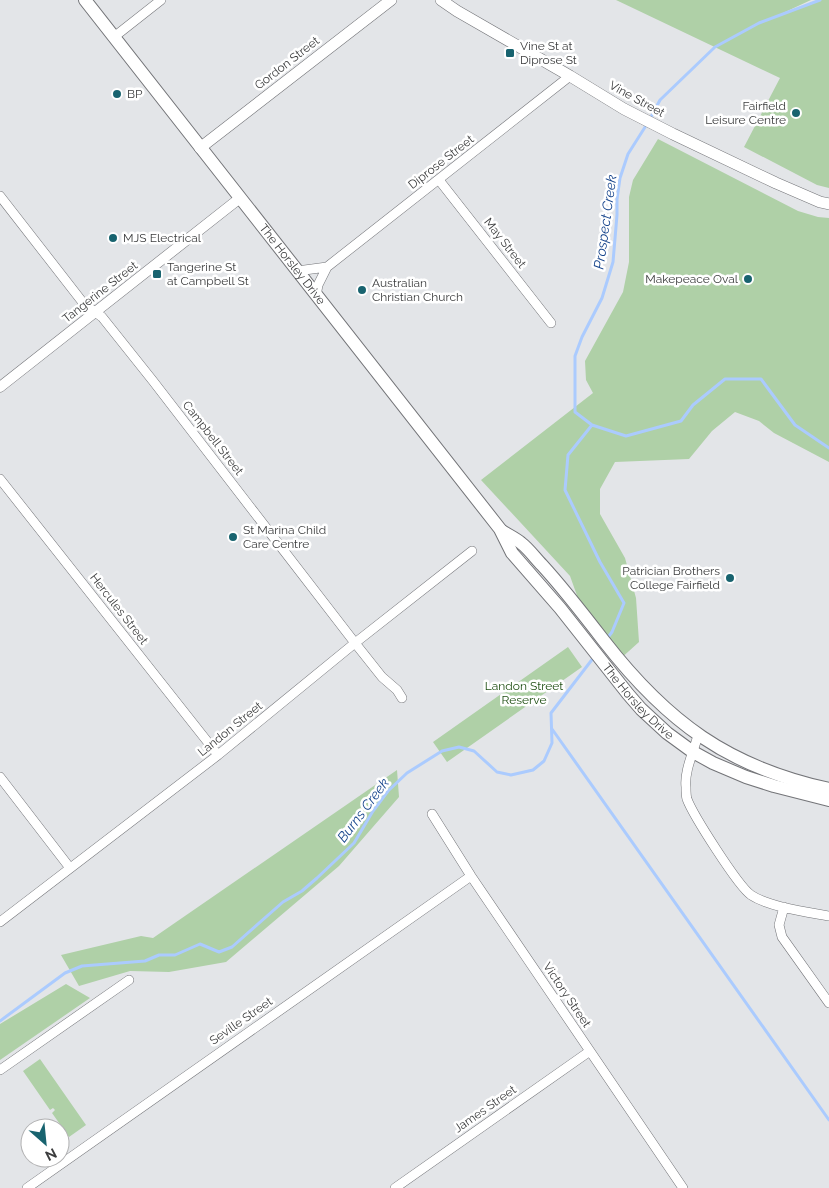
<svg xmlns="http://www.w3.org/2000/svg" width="829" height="1188" font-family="Raleway,sans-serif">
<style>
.green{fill:#afd0a7}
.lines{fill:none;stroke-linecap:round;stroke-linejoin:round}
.stream{stroke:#abcbfe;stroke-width:3}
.minor-casing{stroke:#737478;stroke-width:10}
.tertiary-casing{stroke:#737478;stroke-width:11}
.secondary-casing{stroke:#737478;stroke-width:12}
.primary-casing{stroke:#737478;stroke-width:14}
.minor{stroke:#fff;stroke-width:9}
.tertiary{stroke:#fff;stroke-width:10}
.secondary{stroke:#fff;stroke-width:11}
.primary{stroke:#fff;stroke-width:12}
.poi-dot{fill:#18636f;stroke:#fff;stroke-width:2}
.labels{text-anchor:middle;stroke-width:5;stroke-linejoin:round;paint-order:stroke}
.poi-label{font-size:12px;fill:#3c3d3e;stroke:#fff;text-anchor:start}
.street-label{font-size:12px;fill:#3c3d3e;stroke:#fff}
.park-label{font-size:12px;fill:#1d4d11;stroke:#fff}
.water-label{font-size:14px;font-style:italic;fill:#16448c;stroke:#fff}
</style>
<rect width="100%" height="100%" fill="#e3e5e8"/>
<path class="green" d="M 616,0 L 811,0 L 770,19 L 820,0 L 829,0 L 829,188 L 817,185 L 744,147 L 780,78 Z
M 658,139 L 798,211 L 818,217 L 829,218 L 829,462 L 774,433 L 759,421 L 735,412 L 712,431 L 689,459 L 615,462 L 600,489 L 600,514 L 625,558 L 636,598 L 639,642 L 619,660 L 584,615 L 570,576 L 481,480 L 593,393 L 586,380 L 585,361 L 623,292 L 629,262 L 629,197 L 633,180 Z
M 568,647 L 582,667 L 447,762 L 433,742 Z
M 397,770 L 399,797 L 339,866 L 226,962 L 169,972 L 130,971 L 79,986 L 61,955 L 141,936 L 153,938 Z
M 66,984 L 90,998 L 0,1060 L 0,1024 Z
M 40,1059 L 86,1125 L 69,1137 L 52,1113 L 55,1110 L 53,1108 L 50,1110 L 23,1071 Z"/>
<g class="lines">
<path class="stream" d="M 650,119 L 660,100 L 715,47 L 759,23 L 820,0
M 647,124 L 628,154 L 620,178 L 617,199 L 617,215 L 613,262 L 602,298 L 582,337 L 575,356 L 575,412 L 592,425 L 626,436 L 681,421 L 693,405 L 725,379 L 761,379 L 795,425 L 829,448
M 592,425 L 568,455 L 565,490 L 600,562 L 624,603 L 612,632 L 606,640
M 552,729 L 829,1120
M 0,1021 L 65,973 L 82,966 L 145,961 L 159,955 L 175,955 L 200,944 L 219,952 L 232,947 L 283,902 L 302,891 L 317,878 L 354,843 L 373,811 L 388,791 L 407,773 L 442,751 L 459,747 L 474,751 L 497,772 L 511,775 L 533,770 L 544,761 L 552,743 L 551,713 L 594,657"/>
<g class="minor-casing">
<path id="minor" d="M 114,37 L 161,0
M 439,180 L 551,323
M 0,196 L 84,304 L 102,317 L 153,381 L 355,643 L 382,677 L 397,690 L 402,698
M 297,271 L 327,267
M 316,296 L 318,285 L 327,267 L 570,76
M 0,479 L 218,755
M 698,735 C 694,751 684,771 686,787 C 686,791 686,796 687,799 C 693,815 738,886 751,895 C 769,907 807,912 829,916
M 0,777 L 70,868
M 432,814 L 471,876 L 683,1188
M 784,907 L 779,925 L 782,937 L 829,1003
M 0,922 L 218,755 L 355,643 L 472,551
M 0,1070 L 129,980
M 27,1188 L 471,876
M 395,1188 L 590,1051"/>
</g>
<g class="tertiary-casing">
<path id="tertiary" d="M 0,387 L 240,198"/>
</g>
<g class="secondary-casing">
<path id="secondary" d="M 441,0 L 457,11 L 570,76 L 624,109 L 673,134 L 776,183 L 820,202 L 829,204
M 200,148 L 391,0"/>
</g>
<g class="primary-casing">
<g id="primary">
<path id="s1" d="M 85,0 L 500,529 L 512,553 L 560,608 L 628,694 L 641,709 L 667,733 L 693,752 L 713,763 L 746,777 L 774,786 L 829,800"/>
<path d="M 502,531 C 508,535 515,538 521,543 C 529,549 535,558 542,565 C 564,589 584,615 604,641 C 667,722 728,767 829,789"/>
</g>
</g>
<use href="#minor" class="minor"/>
<use href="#tertiary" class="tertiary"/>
<use href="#secondary" class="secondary"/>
<use href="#primary" class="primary"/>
</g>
<g class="poi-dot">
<rect x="505" y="48" width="10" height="10" rx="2.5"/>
<circle cx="117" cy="94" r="5"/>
<circle cx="796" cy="113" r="5"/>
<circle cx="113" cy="238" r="5"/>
<rect x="152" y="269" width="10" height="10" rx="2.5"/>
<circle cx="748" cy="279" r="5"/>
<circle cx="362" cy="290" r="5"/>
<circle cx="233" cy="537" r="5"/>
<circle cx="730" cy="578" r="5"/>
</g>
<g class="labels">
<g class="poi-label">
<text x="520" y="50">Vine St at<tspan x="520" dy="14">Diprose St</tspan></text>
<text x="127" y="98">BP</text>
<text x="786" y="110" text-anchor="end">Fairfield<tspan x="786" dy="14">Leisure Centre</tspan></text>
<text x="123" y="242">MJS Electrical</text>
<text x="167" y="271">Tangerine St<tspan x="167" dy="14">at Campbell St</tspan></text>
<text x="738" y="283" text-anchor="end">Makepeace Oval</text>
<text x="372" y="287">Australian<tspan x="372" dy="14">Christian Church</tspan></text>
<text x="243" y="534">St Marina Child<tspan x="243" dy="14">Care Centre</tspan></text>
<text x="720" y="575" text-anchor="end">Patrician Brothers<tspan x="720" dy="14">College Fairfield</tspan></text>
</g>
<g class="street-label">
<text transform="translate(287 63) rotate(-38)" y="4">Gordon Street</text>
<text transform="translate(637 99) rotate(29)" y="4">Vine Street</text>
<text transform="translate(441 162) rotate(-38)" y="4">Diprose Street</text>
<text transform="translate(505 243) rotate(52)" y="4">May Street</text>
<text dy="4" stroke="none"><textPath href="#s1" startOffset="336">The Horsley Drive</textPath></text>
<text transform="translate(100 292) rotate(-38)" y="4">Tangerine Street</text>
<text transform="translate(213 438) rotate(52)" y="4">Campbell Street</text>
<text transform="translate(119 609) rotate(52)" y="4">Hercules Street</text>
<text dy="4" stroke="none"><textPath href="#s1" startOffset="894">The Horsley Drive</textPath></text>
<text transform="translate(230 729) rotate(-39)" y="4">Landon Street</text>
<text transform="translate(567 995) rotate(56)" y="4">Victory Street</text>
<text transform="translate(241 1021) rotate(-35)" y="4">Seville Street</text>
<text transform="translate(485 1109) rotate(-35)" y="4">James Street</text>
</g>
<g class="park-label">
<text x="524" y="690">Landon Street<tspan x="524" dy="14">Reserve</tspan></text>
</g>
<g class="water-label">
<text transform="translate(605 222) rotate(-82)" y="5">Prospect Creek</text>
<text transform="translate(363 810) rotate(-53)" y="5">Burns Creek</text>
</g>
</g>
<g transform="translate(45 1143) rotate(153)"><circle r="24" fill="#ffffff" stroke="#b1b1b2"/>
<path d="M0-4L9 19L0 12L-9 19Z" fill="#18636f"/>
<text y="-8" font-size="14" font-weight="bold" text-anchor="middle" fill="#3c3d3e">N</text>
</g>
</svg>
